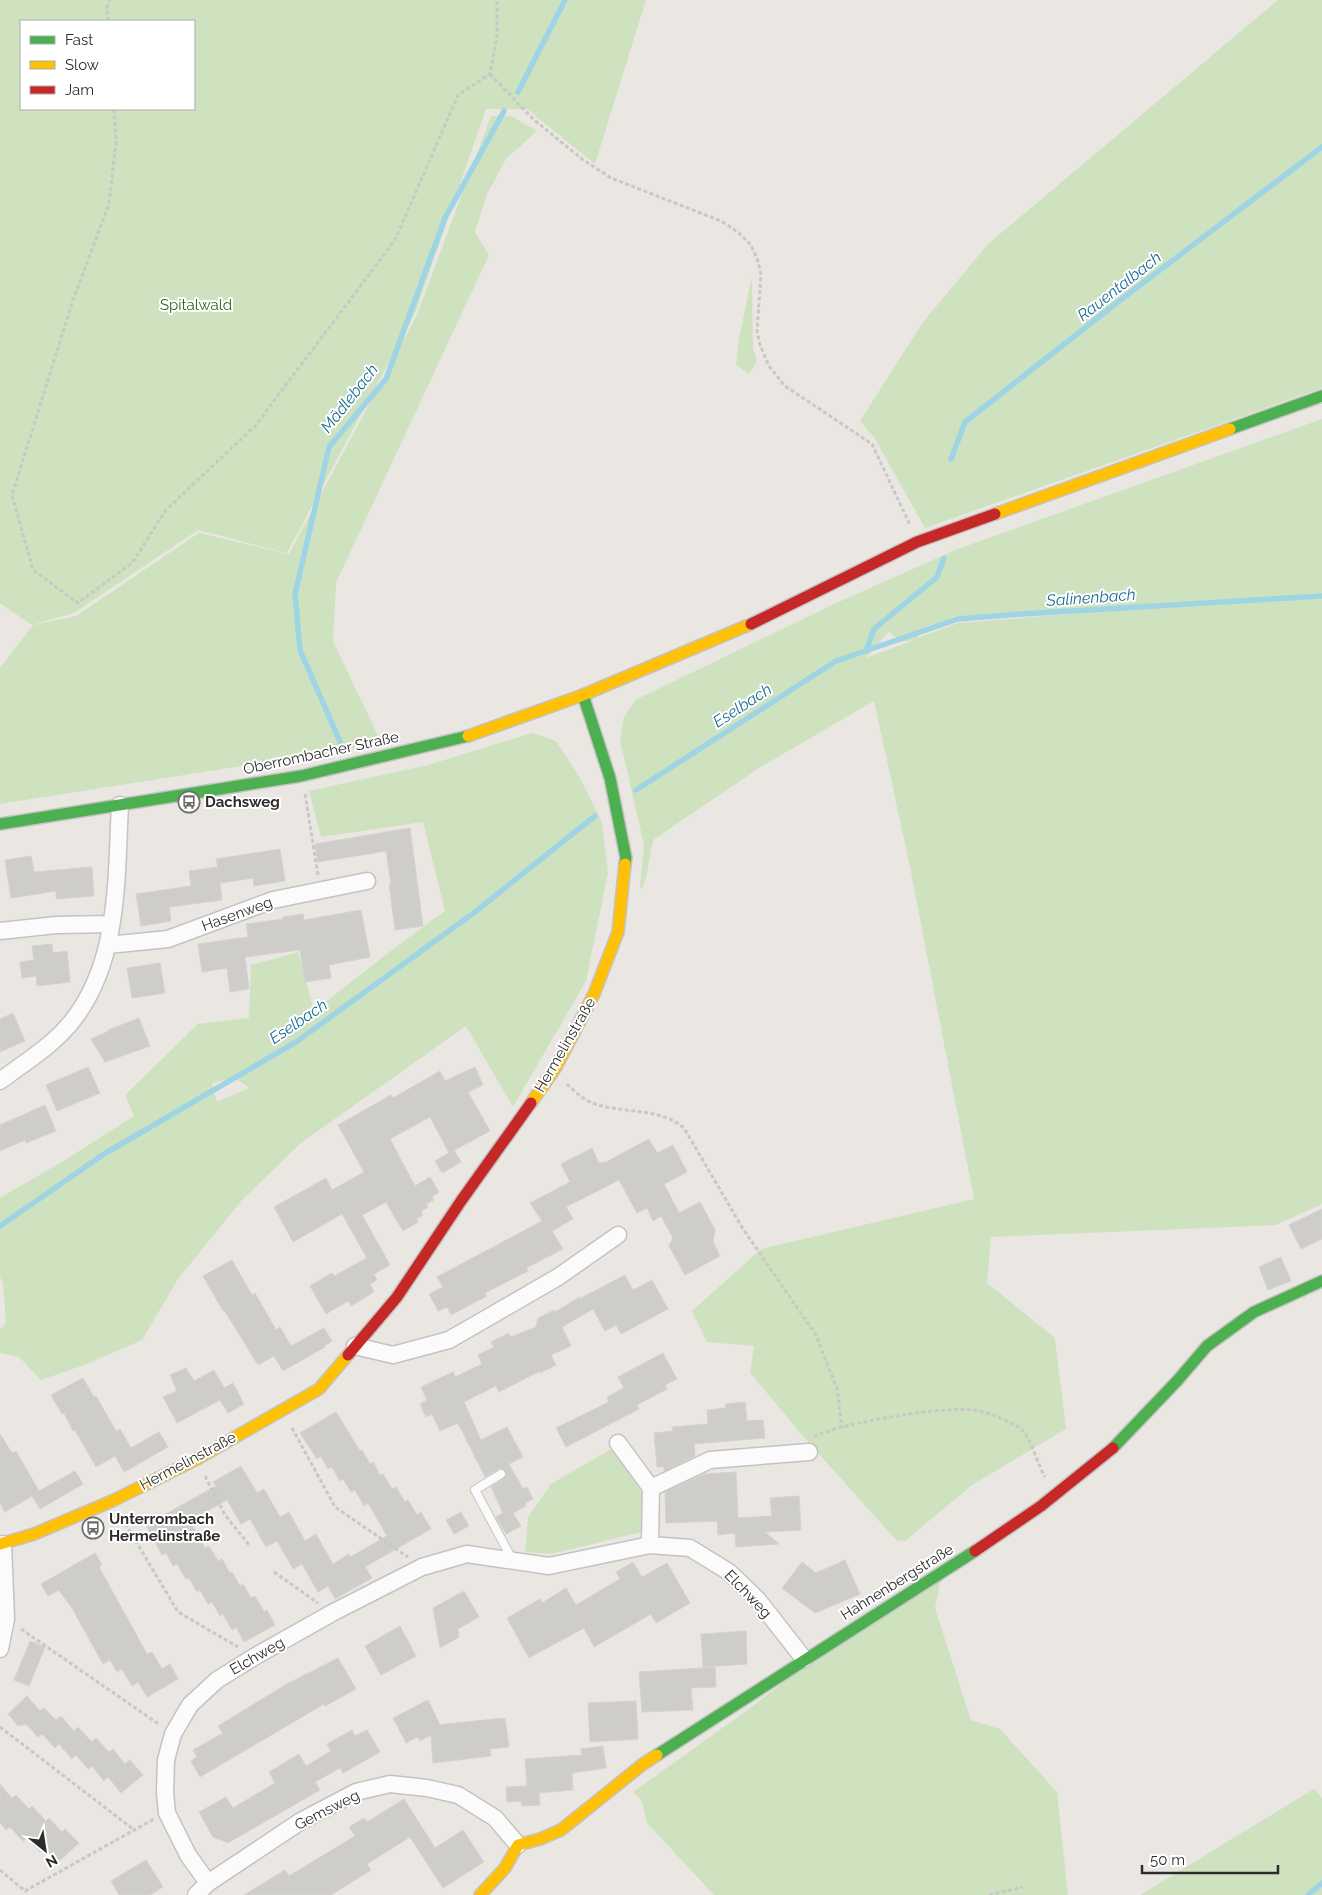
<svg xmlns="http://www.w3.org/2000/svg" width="1322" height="1895" font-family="Raleway,sans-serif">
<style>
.green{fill:#cee2bf;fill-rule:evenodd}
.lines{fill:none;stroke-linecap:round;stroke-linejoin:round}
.stream{stroke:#9ed4e4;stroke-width:5.5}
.building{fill:#cfcdca;stroke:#d5d3cf}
.lane-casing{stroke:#c4c3c2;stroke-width:10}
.street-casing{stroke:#c4c3c2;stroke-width:19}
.fast-casing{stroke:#c4c3c2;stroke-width:14}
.slow-casing{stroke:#c4c3c2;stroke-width:14}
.jam-casing{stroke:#c4c3c2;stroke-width:14}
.path{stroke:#c8c8c7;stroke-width:3;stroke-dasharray:4 2.5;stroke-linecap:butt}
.lane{stroke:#fcfbfb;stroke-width:8}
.street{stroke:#fcfbfb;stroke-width:16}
.fast{stroke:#4caf50;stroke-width:11}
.slow{stroke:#ffc107;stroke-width:11}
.jam{stroke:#c62828;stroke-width:11}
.labels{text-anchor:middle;stroke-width:4;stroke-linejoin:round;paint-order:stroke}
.park-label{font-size:15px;fill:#316421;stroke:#fff}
.street-label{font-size:15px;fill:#2c2c2c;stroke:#fff}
.poi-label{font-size:15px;font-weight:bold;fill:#2c2c2c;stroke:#fff;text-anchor:start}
.water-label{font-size:16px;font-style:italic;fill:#196c93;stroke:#fff}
</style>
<rect width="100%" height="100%" fill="#eae7e3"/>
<path class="green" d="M 0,0 L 646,0 L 595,164 L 527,109 L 486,109 L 416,311 L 287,553 L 198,530 L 74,613 L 32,625 L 0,603 ZM 194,21 L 194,109 L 21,109 L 21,21 Z
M 1278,0 L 1322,0 L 1322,388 L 925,528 L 874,437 L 860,421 L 923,322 L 988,244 Z
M 491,116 L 511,116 L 537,131 L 506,159 L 487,194 L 475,232 L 489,255 L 336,583 L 333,641 L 382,744 L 0,804 L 0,668 L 33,625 L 76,616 L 199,533 L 289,554 L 417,315 Z
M 752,277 L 753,348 L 757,362 L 749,374 L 736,365 L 739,338 Z
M 1322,419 L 1322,1204 L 1276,1225 L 991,1237 L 987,1283 L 1055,1338 L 1066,1429 L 972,1485 L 905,1541 L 896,1540 L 809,1443 L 750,1373 L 754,1346 L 707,1342 L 692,1311 L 761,1249 L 974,1199 L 910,867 L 874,701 L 759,768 L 653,840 L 647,873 L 642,889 L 640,887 L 644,845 L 620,740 L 624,717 L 635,700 L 832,605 L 955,550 ZM 1194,604 L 958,623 L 917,638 L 921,629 L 958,619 L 1022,614 ZM 889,631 L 899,642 L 914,640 L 866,658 Z
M 532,733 L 556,741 L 579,776 L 602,822 L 608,873 L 586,981 L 513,1107 L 466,1026 L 301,1143 L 242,1200 L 178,1279 L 142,1340 L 87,1364 L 41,1380 L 19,1357 L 0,1353 L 0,1330 L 6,1323 L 3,1283 L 0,1277 L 0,1198 L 65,1160 L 134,1116 L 125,1095 L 198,1024 L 249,1018 L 251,965 L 298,952 L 314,1011 L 401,943 L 445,911 L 423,822 L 321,837 L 309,791 L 428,765 ZM 235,1078 L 249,1088 L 217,1102 L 212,1083 Z
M 613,1448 L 642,1493 L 642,1532 L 551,1554 L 525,1552 L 528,1517 L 551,1484 Z
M 941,1579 L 935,1608 L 971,1720 L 1000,1729 L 1057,1792 L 1068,1895 L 714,1895 L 647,1823 L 642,1801 L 633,1792 L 742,1714 L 806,1665 Z
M 1314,1789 L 1322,1798 L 1322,1895 L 1140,1895 Z"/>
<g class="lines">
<path class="stream" d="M 518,92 L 565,0
M 951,459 L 965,422 L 1114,305 L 1322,147
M 866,651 L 874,629 L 937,577 L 944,558
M 341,744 L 300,650 L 295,594 L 329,447 L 386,379 L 445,218 L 504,111
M 636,790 L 836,661 L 958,619 L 1022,614 L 1322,596
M 0,1226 L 104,1154 L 296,1042 L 475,912 L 595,816
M 1308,1895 L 1322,1883"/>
</g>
<path class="building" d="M 410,828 L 423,926 L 395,930 L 389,884 L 391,884 L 386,851 L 318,862 L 315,844 Z
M 280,849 L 285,881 L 254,886 L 253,878 L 220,883 L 222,900 L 169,907 L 171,921 L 141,926 L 136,894 L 191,886 L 189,871 L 218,867 L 216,859 Z
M 31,856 L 34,872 L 92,867 L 94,896 L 56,899 L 56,891 L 11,898 L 5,860 Z
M 361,910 L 370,957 L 329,965 L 331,978 L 305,982 L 300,950 L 245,957 L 249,989 L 230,992 L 227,968 L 202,972 L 198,944 L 248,937 L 246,924 L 283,919 L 283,917 L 303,914 L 304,920 Z
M 52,944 L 53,953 L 67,951 L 70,982 L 37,986 L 36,976 L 22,978 L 20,962 L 34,960 L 32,946 Z
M 160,963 L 165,993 L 132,998 L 127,968 Z
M 13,1013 L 25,1041 L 0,1052 L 0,1019 Z
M 139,1018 L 150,1046 L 105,1062 L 91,1039 L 109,1031 L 108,1030 Z
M 88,1067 L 100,1093 L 57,1111 L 46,1085 Z
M 475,1067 L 483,1085 L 468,1092 L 490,1131 L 449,1153 L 430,1117 L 390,1139 L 415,1186 L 430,1177 L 439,1192 L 432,1197 L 434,1200 L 426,1204 L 428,1207 L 421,1211 L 423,1215 L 416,1219 L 418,1222 L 403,1231 L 386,1202 L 362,1215 L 390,1265 L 374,1274 L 377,1280 L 370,1284 L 374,1292 L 351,1306 L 348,1301 L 326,1314 L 310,1286 L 332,1273 L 334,1276 L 367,1258 L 342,1214 L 293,1242 L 274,1207 L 326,1178 L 332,1190 L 364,1172 L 338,1125 L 391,1095 L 393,1098 L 440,1071 L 445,1081 Z
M 45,1105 L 56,1131 L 26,1143 L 25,1140 L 0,1151 L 0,1125 Z
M 649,1139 L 657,1153 L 673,1145 L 687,1172 L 664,1184 L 679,1213 L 700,1202 L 715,1230 L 713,1242 L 720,1256 L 685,1275 L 669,1246 L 673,1238 L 661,1216 L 653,1221 L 647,1208 L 637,1213 L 619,1180 L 566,1207 L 573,1219 L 552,1231 L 563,1249 L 526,1268 L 528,1271 L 485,1293 L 487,1296 L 451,1315 L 447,1307 L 438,1311 L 429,1294 L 443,1287 L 437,1277 L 542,1221 L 530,1203 L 570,1182 L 561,1164 L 592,1148 L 599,1163 L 606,1162 Z
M 454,1150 L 461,1162 L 442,1173 L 435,1161 Z
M 1322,1209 L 1322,1239 L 1301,1249 L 1289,1225 Z
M 1281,1257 L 1291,1281 L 1268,1290 L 1259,1267 Z
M 232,1260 L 252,1295 L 255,1293 L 276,1330 L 280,1327 L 291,1346 L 324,1328 L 332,1341 L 324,1346 L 325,1347 L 283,1371 L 274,1356 L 258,1365 L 224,1310 L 223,1311 L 203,1276 Z
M 625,1275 L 633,1290 L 652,1280 L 668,1309 L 621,1334 L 616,1325 L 605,1331 L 593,1309 L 562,1327 L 571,1346 L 551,1355 L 556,1365 L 540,1373 L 540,1371 L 499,1392 L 496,1386 L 464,1402 L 481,1440 L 507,1427 L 523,1457 L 509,1464 L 523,1489 L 527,1487 L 533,1499 L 525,1503 L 526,1506 L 513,1513 L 521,1526 L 506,1534 L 496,1517 L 503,1513 L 491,1487 L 504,1478 L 506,1472 L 500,1468 L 485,1477 L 458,1423 L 440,1431 L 432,1414 L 426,1417 L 420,1404 L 427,1400 L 421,1387 L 453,1372 L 455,1377 L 482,1364 L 478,1355 L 494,1347 L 491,1342 L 509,1333 L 511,1337 L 536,1327 L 538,1318 L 554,1310 L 555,1312 L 580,1297 L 581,1298 Z
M 663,1353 L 677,1379 L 665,1385 L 667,1389 L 637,1405 L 639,1409 L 566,1447 L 556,1428 L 609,1402 L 607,1397 L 624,1388 L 618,1377 Z
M 186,1368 L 194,1381 L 214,1370 L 224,1388 L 233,1383 L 244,1404 L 228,1413 L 220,1400 L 177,1423 L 163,1397 L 177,1391 L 170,1375 Z
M 83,1378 L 94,1397 L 96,1396 L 116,1431 L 120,1429 L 131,1448 L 159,1432 L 168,1447 L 124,1472 L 115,1456 L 96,1467 L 75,1430 L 73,1431 L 64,1413 L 62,1414 L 51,1395 Z
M 745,1402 L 747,1421 L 763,1420 L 765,1438 L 694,1444 L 695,1456 L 664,1471 L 664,1467 L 657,1467 L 654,1433 L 673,1431 L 672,1427 L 708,1424 L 707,1410 L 726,1408 L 725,1404 Z
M 336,1412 L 360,1451 L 362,1450 L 370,1464 L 373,1462 L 380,1475 L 383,1474 L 392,1489 L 396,1487 L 405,1502 L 408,1500 L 417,1515 L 421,1512 L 431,1529 L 365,1567 L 372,1578 L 335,1599 L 328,1586 L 318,1592 L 302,1564 L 293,1569 L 277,1541 L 266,1547 L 250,1519 L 241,1524 L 227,1500 L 190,1521 L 205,1548 L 209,1546 L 218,1561 L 222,1559 L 230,1573 L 232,1572 L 240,1586 L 243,1584 L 251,1598 L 255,1596 L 264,1612 L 267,1610 L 275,1625 L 244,1642 L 236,1627 L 232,1630 L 223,1614 L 220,1616 L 212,1602 L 208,1604 L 200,1590 L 197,1592 L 189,1578 L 186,1579 L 177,1564 L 173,1566 L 166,1553 L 162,1555 L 146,1525 L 216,1486 L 213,1482 L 241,1466 L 257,1493 L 264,1489 L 280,1517 L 289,1512 L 305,1541 L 316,1534 L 333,1564 L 349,1554 L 350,1557 L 387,1536 L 368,1503 L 364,1506 L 355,1490 L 351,1492 L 343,1479 L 340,1481 L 332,1467 L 328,1469 L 321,1456 L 317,1459 L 300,1433 Z
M 0,1434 L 12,1453 L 16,1451 L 39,1491 L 75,1471 L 83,1484 L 40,1509 L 32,1496 L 5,1512 L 0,1503 Z
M 736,1472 L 738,1518 L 772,1516 L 770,1498 L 799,1496 L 801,1530 L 765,1532 L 779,1544 L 736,1547 L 735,1533 L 718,1535 L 717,1521 L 666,1523 L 665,1492 L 705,1474 Z
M 461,1512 L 469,1526 L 454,1534 L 446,1520 Z
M 95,1553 L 102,1565 L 99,1567 L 147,1654 L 152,1652 L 162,1669 L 170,1664 L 178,1679 L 147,1697 L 138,1682 L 132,1686 L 122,1669 L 117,1672 L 110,1660 L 103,1664 L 72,1608 L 59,1590 L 48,1596 L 41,1584 Z
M 845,1560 L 860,1594 L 815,1613 L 782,1588 L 802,1562 L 816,1573 Z
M 633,1562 L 642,1577 L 667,1563 L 690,1603 L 656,1623 L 651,1614 L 594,1647 L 584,1628 L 529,1658 L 507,1618 L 540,1599 L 542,1603 L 566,1588 L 576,1605 L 620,1579 L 616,1572 Z
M 464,1591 L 479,1617 L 458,1629 L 459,1637 L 440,1648 L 433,1608 Z
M 400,1626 L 416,1656 L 381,1675 L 365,1646 Z
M 746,1631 L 747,1664 L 703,1667 L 701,1634 Z
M 30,1641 L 45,1647 L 29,1686 L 14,1680 Z
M 338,1658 L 356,1689 L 325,1706 L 324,1704 L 200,1777 L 191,1761 L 197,1757 L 193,1750 L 223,1733 L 218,1726 L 287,1684 Z
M 715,1667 L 716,1687 L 691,1688 L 693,1710 L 642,1712 L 639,1672 Z
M 27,1696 L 40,1711 L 44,1708 L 56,1720 L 61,1716 L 74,1731 L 78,1727 L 92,1742 L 96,1738 L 109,1752 L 113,1749 L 125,1764 L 130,1760 L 143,1775 L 121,1793 L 108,1777 L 104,1781 L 92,1766 L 88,1769 L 76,1755 L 72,1759 L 59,1744 L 55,1748 L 42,1734 L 38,1737 L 26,1724 L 18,1726 L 8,1714 Z
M 428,1700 L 440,1725 L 453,1723 L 455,1727 L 455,1723 L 505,1718 L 509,1747 L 490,1749 L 491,1756 L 433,1763 L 431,1735 L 420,1741 L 418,1737 L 406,1743 L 393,1718 Z
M 636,1701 L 638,1739 L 590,1742 L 588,1703 Z
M 352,1730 L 355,1736 L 367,1730 L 380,1752 L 343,1773 L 340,1768 L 315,1782 L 320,1790 L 228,1843 L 213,1837 L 199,1812 L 226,1797 L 233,1808 L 275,1783 L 269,1772 L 299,1754 L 306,1766 L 331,1751 L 327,1744 Z
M 603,1746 L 606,1768 L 572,1773 L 573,1790 L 539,1793 L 540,1805 L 522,1806 L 521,1801 L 507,1802 L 506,1787 L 527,1786 L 525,1759 L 582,1755 L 581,1749 Z
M 0,1784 L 12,1798 L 16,1795 L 29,1809 L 32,1806 L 46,1821 L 49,1818 L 62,1832 L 65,1829 L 79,1843 L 57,1863 L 43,1849 L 40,1852 L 27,1838 L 23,1841 L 10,1827 L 6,1830 L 0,1823 Z
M 404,1799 L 435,1848 L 463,1830 L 484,1862 L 443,1888 L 410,1837 L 367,1864 L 371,1870 L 331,1895 L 244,1895 L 285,1870 L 289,1876 L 355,1836 L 349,1827 L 364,1818 L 367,1822 Z
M 146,1860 L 163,1887 L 150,1895 L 119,1895 L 111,1881 Z"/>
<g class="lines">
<g class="lane-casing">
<path id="lane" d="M 501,1474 L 475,1490 L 512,1559"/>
</g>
<g class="street-casing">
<path id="street" d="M 0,931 L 56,925 L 111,924
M 108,945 L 168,939 L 273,900 L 367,881
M 0,1081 C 25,1062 54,1045 73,1020 C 120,960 116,877 120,805
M 355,1346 L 393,1355 L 449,1340 L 558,1277 L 618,1235
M 618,1443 L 651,1488 L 650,1545
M 651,1488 L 710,1460 L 809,1452
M 0,1649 L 6,1619 L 3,1544
M 208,1883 L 188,1855 L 167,1813 L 165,1792 L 166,1760 L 173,1734 L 190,1705 L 217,1680 L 254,1657 L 332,1613 L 422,1567 L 467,1554 L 549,1566 L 650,1545 L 690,1548 L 729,1572 L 758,1600 L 804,1659
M 196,1895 L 208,1883 L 301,1821 L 356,1792 L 390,1784 L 427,1788 L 458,1795 L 495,1818 L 518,1845"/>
</g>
<g class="fast-casing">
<path id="fast" d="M 1230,429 L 1322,396
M 583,695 L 610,778 L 626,858 L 625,864
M 0,824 L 301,776 L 468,736
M 1113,1448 L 1177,1381 L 1207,1346 L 1254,1312 L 1322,1281
M 657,1755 L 975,1551"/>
</g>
<g class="slow-casing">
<path id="slow" d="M 995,514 L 1230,429
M 468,736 L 583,695 L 751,624
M 531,1103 L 556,1067 L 594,994 L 618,932 L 625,864
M 0,1544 L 34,1534 L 112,1501 L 197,1459 L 319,1389 L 348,1355
M 480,1895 L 505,1868 L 518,1845 L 540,1839 L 561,1830 L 643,1764 L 657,1755"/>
</g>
<g class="jam-casing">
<path id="jam" d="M 751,624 L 917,542 L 995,514
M 348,1355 L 397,1297 L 461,1201 L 531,1103
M 975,1551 L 1041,1506 L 1113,1448"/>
</g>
<path class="path" d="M 108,21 L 107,7 L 110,0
M 490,74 L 533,119 L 582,159 L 611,178 L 721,221 L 738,232 L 751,245 L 758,261 L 761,275 L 757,331 L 760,345 L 769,366 L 785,386 L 872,444 L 910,525
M 114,109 L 116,142 L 109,204 L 73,300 L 12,495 L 33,570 L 78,603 L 132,563 L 166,510 L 255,426 L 395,240 L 458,95 L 490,74 L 497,35 L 497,0
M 305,794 L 318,875
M 567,1084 C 575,1092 584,1100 595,1104 C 625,1114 659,1107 684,1128 L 743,1229 L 816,1335 L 837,1389 L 842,1428
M 292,1428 L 335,1507 L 408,1557
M 814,1437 C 839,1423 950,1404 979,1411 C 989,1413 1018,1424 1024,1432 C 1032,1443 1038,1465 1045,1477
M 205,1476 L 225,1515 L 250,1546
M 122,1518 L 178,1612 L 238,1647
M 274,1572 L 318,1603
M 21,1629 L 160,1725
M 0,1727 L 133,1829
M 0,1870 L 25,1891 L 154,1819
M 989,1895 L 1023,1887"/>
<use href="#lane" class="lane"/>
<use href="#street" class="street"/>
<use href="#fast" class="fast"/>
<use href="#slow" class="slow"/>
<use href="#jam" class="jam"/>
</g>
<defs>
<g id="bus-ring" transform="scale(1.125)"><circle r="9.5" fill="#fff" stroke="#6e6d6c" stroke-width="1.5"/><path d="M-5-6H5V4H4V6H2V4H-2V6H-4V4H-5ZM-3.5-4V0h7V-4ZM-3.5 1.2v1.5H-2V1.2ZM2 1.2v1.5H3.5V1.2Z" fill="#6e6d6c"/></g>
</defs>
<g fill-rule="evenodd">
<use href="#bus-ring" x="189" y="802"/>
<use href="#bus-ring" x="93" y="1528"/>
</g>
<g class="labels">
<g class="park-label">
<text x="196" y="310">Spitalwald</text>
</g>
<g class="street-label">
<text transform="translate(321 753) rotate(-12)" y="5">Oberrombacher Straße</text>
<text transform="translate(237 914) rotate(-20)" y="5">Hasenweg</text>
<text transform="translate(565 1045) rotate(-60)" y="5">Hermelinstraße</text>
<text transform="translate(188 1461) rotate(-28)" y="5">Hermelinstraße</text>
<text transform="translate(897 1582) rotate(-32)" y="5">Hahnenbergstraße</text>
<text transform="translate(748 1594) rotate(46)" y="5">Elchweg</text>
<text transform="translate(257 1656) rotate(-30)" y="5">Elchweg</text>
<text transform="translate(327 1810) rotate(-27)" y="5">Gemsweg</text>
</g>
<g class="poi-label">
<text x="205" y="807">Dachsweg</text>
<text x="109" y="1524">Unterrombach<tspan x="109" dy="17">Hermelinstraße</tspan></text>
</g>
<g class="water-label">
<text transform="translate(1119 286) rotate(-38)" y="6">Rauentalbach</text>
<text transform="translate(349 398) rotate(-52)" y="6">Mädlebach</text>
<text transform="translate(1091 597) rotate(-4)" y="6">Salinenbach</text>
<text transform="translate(742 705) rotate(-33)" y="6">Eselbach</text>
<text transform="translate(298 1021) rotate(-34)" y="6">Eselbach</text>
</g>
</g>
<rect x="20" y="20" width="175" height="90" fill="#ffffff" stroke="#ababab"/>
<rect x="30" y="36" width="25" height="8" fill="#4caf50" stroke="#ababab"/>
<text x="65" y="45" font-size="15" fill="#2c2c2c">Fast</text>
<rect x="30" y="61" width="25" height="8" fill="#ffc107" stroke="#ababab"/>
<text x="65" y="70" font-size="15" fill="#2c2c2c">Slow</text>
<rect x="30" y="86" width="25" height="8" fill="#c62828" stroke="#ababab"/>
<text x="65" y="95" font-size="15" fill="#2c2c2c">Jam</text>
<g transform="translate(45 1850) rotate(150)" stroke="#ffffff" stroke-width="4" paint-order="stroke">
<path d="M0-4L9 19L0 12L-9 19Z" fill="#2c2c2c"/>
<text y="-8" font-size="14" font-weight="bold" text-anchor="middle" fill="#2c2c2c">N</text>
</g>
<path d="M1142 1865v8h136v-8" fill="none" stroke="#2c2c2c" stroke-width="2.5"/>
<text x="1150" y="1865" font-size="15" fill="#2c2c2c" stroke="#ffffff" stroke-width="4" paint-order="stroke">50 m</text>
</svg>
